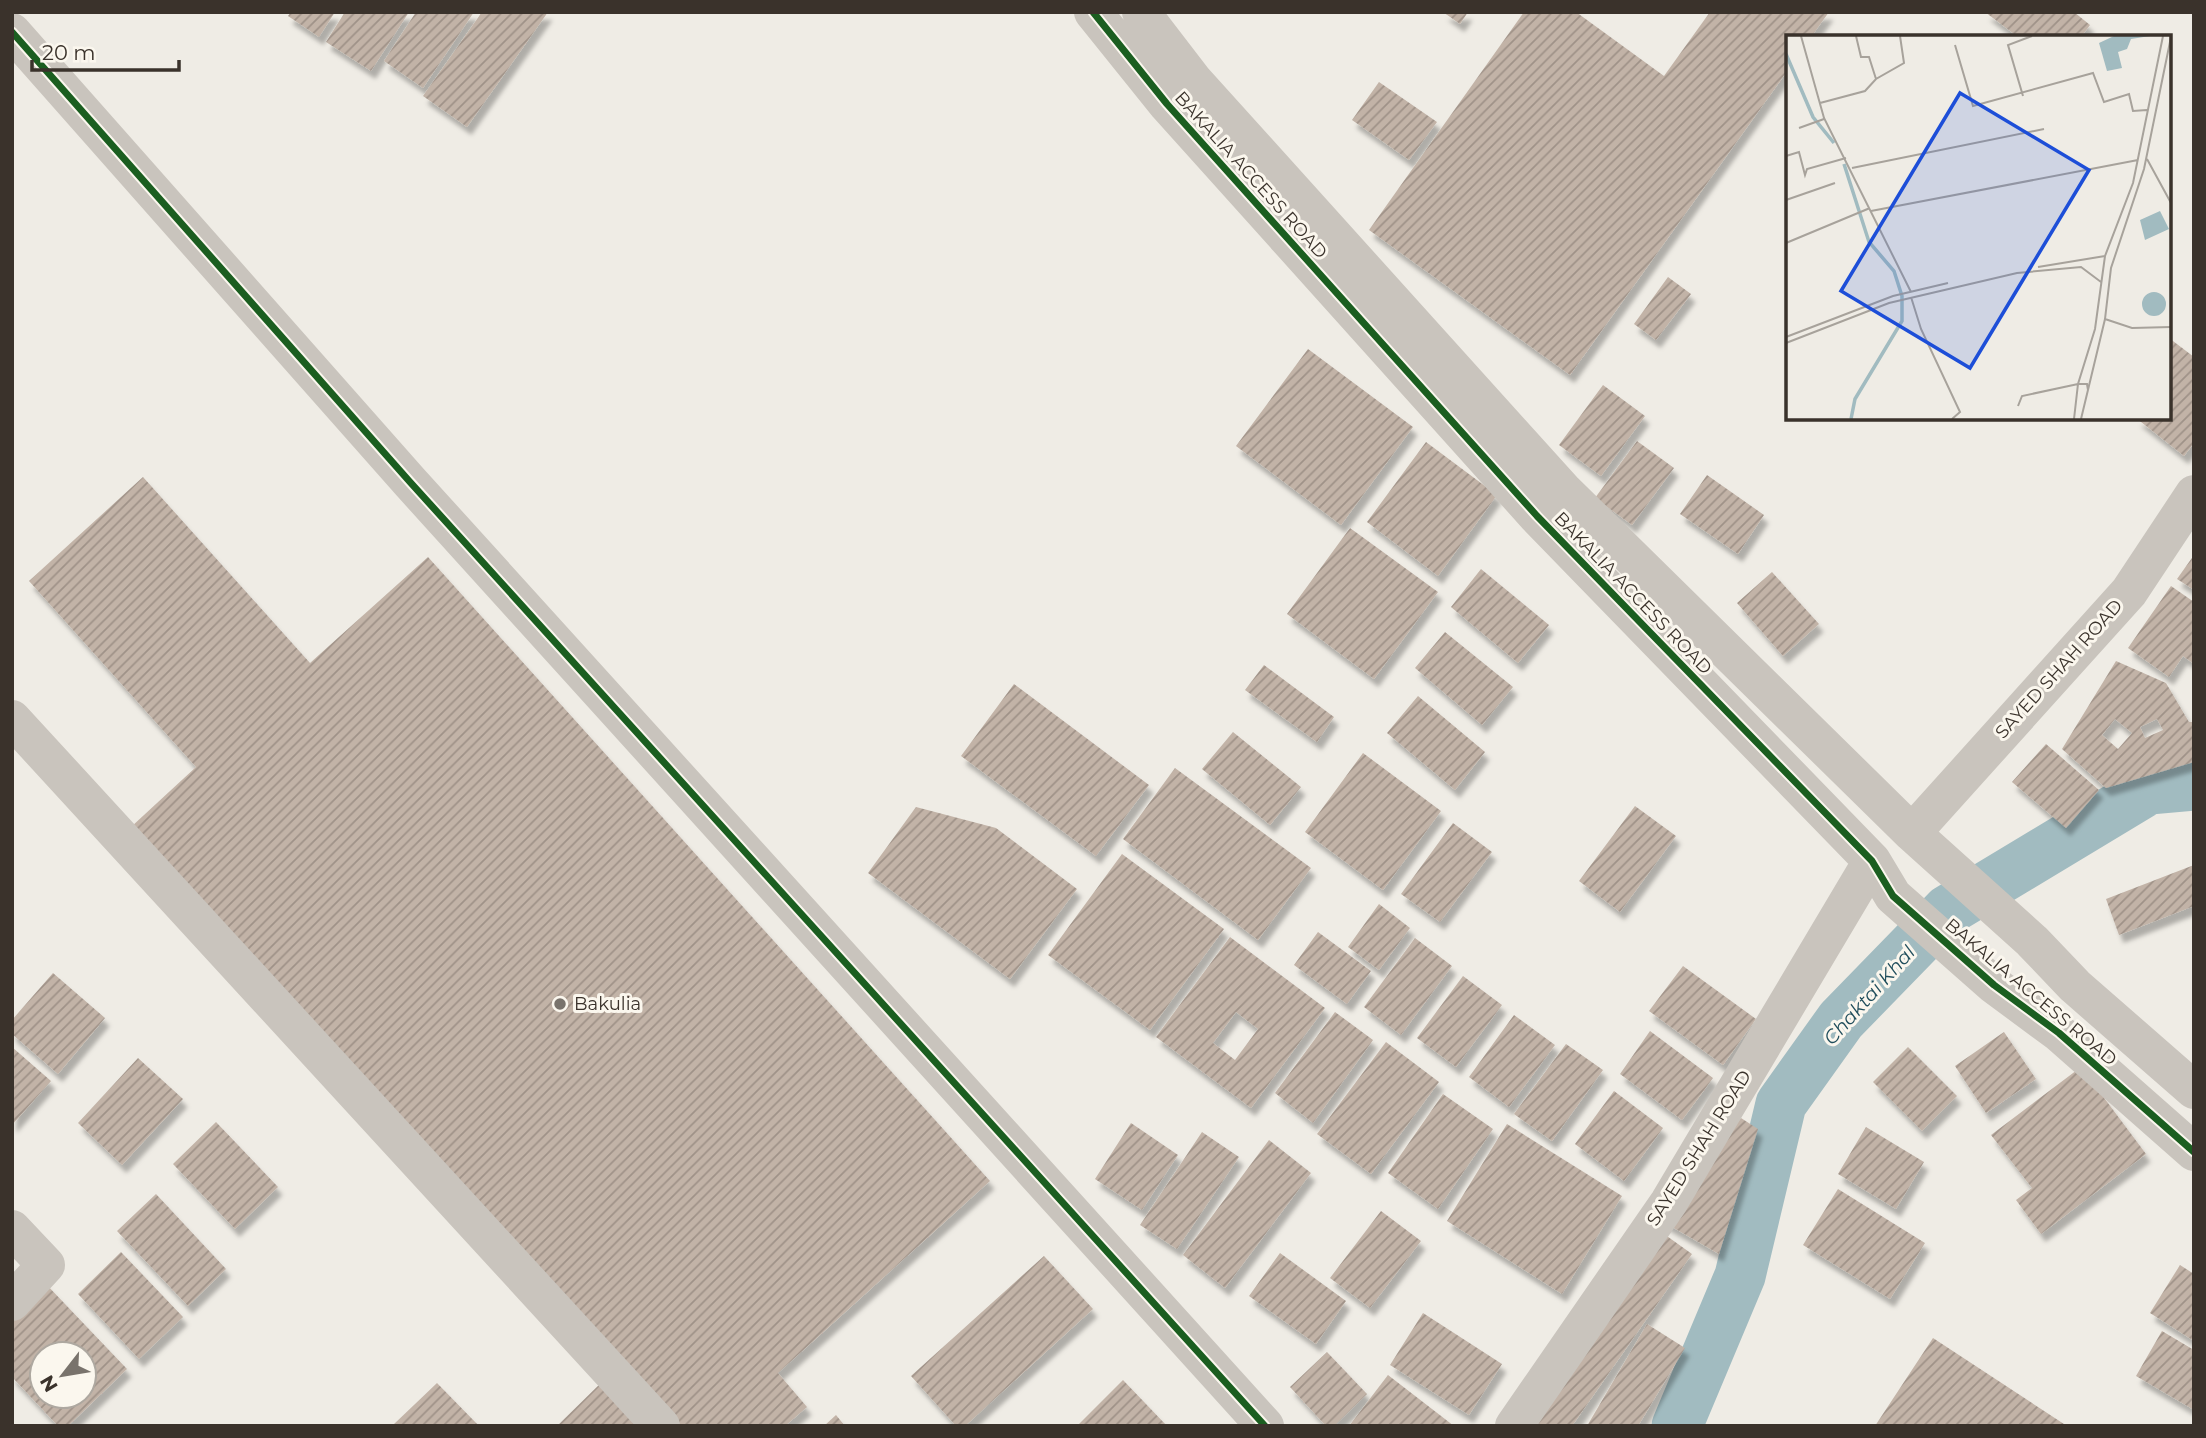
<svg xmlns="http://www.w3.org/2000/svg" width="2206" height="1438" font-family="Montserrat,sans-serif">
<style>
.lines{fill:none;stroke-linecap:round;stroke-linejoin:round}
.canal{stroke:#a1bbc0;stroke-width:51}
.building{fill:url(#building-hatch);fill-rule:evenodd;filter:url(#shadow)}
.minor{stroke:#c9c4bd;stroke-width:38}
.cycleway-casing{stroke:#fbf7ee;stroke-width:11}
.cycleway{stroke:#1b5e20;stroke-width:7}
.poi-dot{fill:#79736c;stroke:#fbf7ee;stroke-width:2.5}
.labels{text-anchor:middle;stroke-width:6;stroke-linejoin:round;paint-order:stroke}
.street-label{font-size:18px;fill:#3a322b;stroke:#fbf7ee}
.poi-label{font-size:18px;fill:#3a322b;stroke:#fbf7ee;text-anchor:start}
.water-label{font-size:19px;font-style:italic;fill:#204e5c;stroke:#fbf7ee}
.inset-river{fill:none;stroke:#a1bbc0;stroke-width:3.5}
.inset-road{fill:none;stroke:#a7a29b;stroke-width:2}
.view{fill:#1d4ed8;fill-opacity:0.15;stroke:#1d4ed8;stroke-width:3.5}
.inset-edge{fill:none;stroke:#3a322b;stroke-width:3.5}
</style>
<defs>
<pattern id="building-hatch" width="6" height="6" patternUnits="userSpaceOnUse" patternTransform="scale(1.75)"><rect width="6" height="6" fill="#c2b3a7"/><path d="M-1 1l2-2M0 6l6-6M5 7l2-2" fill="none" stroke="#9f9288"/></pattern>
<filter id="shadow"><feDropShadow dx="4.5" dy="8" stdDeviation="2" flood-color="#0004"/></filter>
</defs>
<rect width="100%" height="100%" fill="#efece5"/>
<g class="lines">
<path class="canal" d="M 1677,1426 L 1740,1276 L 1781,1104 L 1841,1020 L 1948,910 L 2149,789 L 2194,785"/>
</g>
<path class="building" d="M 291,12 L 335,12 L 319,37 L 288,16 Z
M 345,12 L 409,12 L 371,71 L 326,42 Z
M 416,12 L 474,12 L 423,88 L 384,61 Z
M 482,12 L 548,12 L 467,127 L 423,96 Z
M 1443,12 L 1468,12 L 1460,24 Z
M 1524,12 L 1576,12 L 1664,76 L 1710,12 L 1829,12 L 1811,37 L 1788,37 L 1788,70 L 1570,375 L 1369,230 Z
M 1985,12 L 2074,12 L 2090,25 L 2081,37 L 2018,37 Z
M 1379,82 L 1437,122 L 1409,160 L 1352,120 Z
M 1668,277 L 1691,294 L 1656,340 L 1634,324 Z
M 2169,338 L 2194,357 L 2194,443 L 2184,456 L 2136,418 L 2169,418 Z
M 1308,349 L 1413,427 L 1341,525 L 1236,446 Z
M 1603,385 L 1645,416 L 1601,476 L 1559,445 Z
M 1637,441 L 1674,468 L 1632,525 L 1595,498 Z
M 1426,442 L 1497,495 L 1438,576 L 1367,522 Z
M 1707,475 L 1764,515 L 1738,554 L 1680,514 Z
M 143,477 L 310,663 L 428,557 L 990,1181 L 778,1373 L 807,1407 L 785,1426 L 671,1426 L 131,827 L 196,767 L 29,581 Z
M 1350,528 L 1438,592 L 1374,679 L 1287,614 Z
M 2194,555 L 2194,590 L 2177,579 Z
M 1481,569 L 1549,625 L 1518,663 L 1451,607 Z
M 1772,572 L 1819,624 L 1783,656 L 1737,603 Z
M 2171,586 L 2194,602 L 2194,664 L 2183,656 L 2169,677 L 2128,648 Z
M 1445,632 L 1513,687 L 1482,725 L 1415,668 Z
M 2116,661 L 2166,683 L 2189,722 L 2194,722 L 2194,762 L 2106,788 L 2062,749 ZM 2115,719 L 2132,733 L 2118,749 L 2102,735 ZM 2157,719 L 2163,730 L 2145,738 L 2140,727 Z
M 1264,665 L 1334,717 L 1317,742 L 1245,690 Z
M 1014,684 L 1149,785 L 1096,856 L 961,756 Z
M 1418,696 L 1485,752 L 1455,790 L 1387,733 Z
M 1233,732 L 1301,787 L 1270,825 L 1202,769 Z
M 2046,744 L 2099,790 L 2066,828 L 2012,782 Z
M 1363,753 L 1441,811 L 1383,890 L 1305,832 Z
M 1175,768 L 1311,868 L 1258,940 L 1123,839 Z
M 1635,806 L 1676,836 L 1620,912 L 1579,881 Z
M 916,807 L 996,828 L 1077,889 L 1010,979 L 868,873 Z
M 1453,823 L 1492,852 L 1440,922 L 1401,894 Z
M 1122,854 L 1224,929 L 1150,1030 L 1048,955 Z
M 2194,865 L 2194,906 L 2119,935 L 2106,899 Z
M 1379,904 L 1410,928 L 1379,970 L 1348,947 Z
M 1318,932 L 1371,971 L 1347,1004 L 1294,965 Z
M 1230,937 L 1325,1008 L 1251,1108 L 1156,1037 ZM 1236,1012 L 1258,1029 L 1235,1060 L 1213,1043 Z
M 1415,938 L 1452,966 L 1401,1035 L 1364,1007 Z
M 1683,966 L 1756,1019 L 1723,1065 L 1649,1011 Z
M 53,973 L 105,1018 L 58,1074 L 12,1034 L 12,1020 Z
M 1463,976 L 1502,1005 L 1456,1067 L 1417,1038 Z
M 1335,1012 L 1373,1040 L 1313,1123 L 1275,1093 Z
M 1514,1015 L 1555,1045 L 1509,1107 L 1469,1077 Z
M 1650,1031 L 1713,1078 L 1682,1120 L 1620,1074 Z
M 2004,1032 L 2036,1079 L 1986,1113 L 1955,1066 Z
M 1386,1042 L 1439,1082 L 1371,1174 L 1317,1134 Z
M 1566,1044 L 1603,1070 L 1552,1141 L 1514,1114 Z
M 12,1047 L 51,1081 L 12,1125 Z
M 1908,1047 L 1957,1096 L 1922,1131 L 1873,1082 Z
M 138,1058 L 183,1099 L 122,1165 L 78,1123 Z
M 2081,1067 L 2146,1154 L 2041,1234 L 2016,1200 L 2032,1188 L 1991,1135 Z
M 1614,1091 L 1663,1128 L 1624,1181 L 1575,1144 Z
M 1443,1094 L 1493,1129 L 1438,1209 L 1388,1173 Z
M 1741,1118 L 1758,1129 L 1719,1254 L 1660,1220 Z
M 216,1122 L 278,1187 L 235,1229 L 173,1164 Z
M 1131,1123 L 1178,1155 L 1142,1210 L 1095,1179 Z
M 1507,1124 L 1622,1196 L 1562,1294 L 1447,1221 Z
M 1866,1127 L 1924,1162 L 1896,1209 L 1838,1174 Z
M 1202,1132 L 1239,1157 L 1177,1249 L 1140,1225 Z
M 1269,1140 L 1311,1173 L 1225,1288 L 1183,1255 Z
M 1838,1189 L 1925,1243 L 1890,1299 L 1803,1245 Z
M 156,1194 L 226,1269 L 188,1306 L 117,1231 Z
M 1381,1211 L 1421,1241 L 1370,1308 L 1330,1278 Z
M 1657,1229 L 1692,1254 L 1572,1426 L 1520,1426 Z
M 121,1252 L 183,1317 L 139,1359 L 78,1294 Z
M 1280,1253 L 1346,1301 L 1316,1344 L 1249,1296 Z
M 1044,1256 L 1093,1309 L 965,1426 L 956,1426 L 911,1376 Z
M 2180,1265 L 2194,1274 L 2194,1341 L 2150,1313 Z
M 44,1282 L 127,1369 L 68,1426 L 58,1426 L 12,1377 L 12,1313 ZM 42,1354 L 84,1354 L 84,1396 L 42,1396 Z
M 1423,1313 L 1502,1364 L 1469,1415 L 1390,1365 Z
M 1647,1324 L 1685,1348 L 1638,1426 L 1587,1426 Z
M 2162,1331 L 2194,1350 L 2194,1410 L 2136,1376 Z
M 1933,1338 L 2067,1426 L 1875,1426 Z
M 1327,1352 L 1367,1394 L 1334,1426 L 1326,1426 L 1290,1387 Z
M 1388,1375 L 1454,1426 L 1349,1426 Z
M 605,1379 L 650,1426 L 557,1426 Z
M 1123,1380 L 1167,1426 L 1077,1426 Z
M 437,1383 L 479,1426 L 392,1426 Z
M 836,1415 L 845,1426 L 824,1426 Z"/>
<g class="lines">
<path class="minor" d="M 1093,12 L 1167,104 L 1537,516 L 1872,861 L 1893,896 L 1994,985 L 2059,1033 L 2194,1152
M 1141,12 L 1194,81 L 1563,490 L 1912,833 L 2032,941 L 2075,986 L 2194,1090
M 12,32 L 410,482 L 1265,1426
M 12,719 L 661,1426
M 1912,833 L 2129,592 L 2194,494
M 12,1229 L 46,1265 L 12,1302
M 1514,1426 L 1669,1202 L 1872,861"/>
<g class="cycleway-casing">
<path id="cycleway" d="M 1093,12 L 1167,104 L 1537,516 L 1872,861 L 1893,896 L 1994,985 L 2059,1033 L 2194,1152
M 12,32 L 410,482 L 1265,1426"/>
</g>
<use href="#cycleway" class="cycleway"/>
</g>
<circle class="poi-dot" cx="560" cy="1004" r="7"/>
<g class="labels">
<g class="street-label">
<text transform="translate(1251 175) rotate(48)" y="6">BAKALIA ACCESS ROAD</text>
<text transform="translate(1633 593) rotate(46)" y="6">BAKALIA ACCESS ROAD</text>
<text transform="translate(2059 669) rotate(-48)" y="6">SAYED SHAH ROAD</text>
<text transform="translate(2031 992) rotate(40)" y="6">BAKALIA ACCESS ROAD</text>
<text transform="translate(1699 1148) rotate(-58)" y="6">SAYED SHAH ROAD</text>
</g>
<g class="poi-label">
<text x="574" y="1010">Bakulia</text>
</g>
<g class="water-label">
<text transform="translate(1869 995) rotate(-48)" y="7">Chaktai Khal</text>
</g>
</g>
<g transform="translate(1786 35)">
<rect width="385" height="385" fill="#efece5"/>
<path d="M 328,1 L 364,1 L 345,4 L 341,14 L 332,17 L 336,33 L 321,36 L 313,8 ZM 374,176 L 383,194 L 359,205 L 354,185 ZM356 269a12 12 0 1 1 24 0a12 12 0 1 1-24 0Z" fill="#a1bbc0"/>
<path class="inset-river" d="M 0,19 L 27,82 L 48,108M 58,129 L 83,207 L 108,236 L 116,261 L 116,286 L 69,364 L 65,384"/>
<path class="inset-road" d="M 15,1 L 38,83 L 125,257M 70,1 L 75,22 L 83,22 L 90,44M 169,10 L 187,71 L 307,38 L 318,67 L 343,59 L 347,76 L 361,75M 237,61 L 222,10 L 246,1M 34,68 L 79,56 L 90,44 L 118,28 L 114,1M 13,93 L 38,84M 0,121 L 13,117 L 19,140 L 21,134 L 60,123M 361,124 L 385,168M 66,133 L 258,94M 0,165 L 49,148M 85,176 L 352,125M 0,208 L 84,173M 252,232 L 319,221M 125,262 L 135,294 L 174,377 L 166,384M 319,284 L 346,293 L 385,292M 0,302 L 107,261 L 162,248M 0,308 L 103,268 L 231,238 L 295,232 L 315,247M 232,371 L 236,361 L 292,349 L 301,349 L 302,355M 288,384 L 292,349 L 309,294 L 319,221 L 347,148 L 377,1M 295,384 L 319,284 L 325,233 L 358,134 L 385,2"/>
<path class="view" d="M 174,58 L 303,135 L 184,333 L 55,256 Z"/>
<rect width="385" height="385" class="inset-edge"/>
</g>
<rect width="2206" height="1438" fill="none" stroke="#3a322b" stroke-width="28"/>
<g transform="translate(63 1375) rotate(239)"><circle r="33" fill="#fbf7ee" stroke="#aea8a0" stroke-width="2"/>
<path d="M0-5L12 26L0 18L-12 26Z" fill="#79736c"/>
<text y="-10" font-size="19" font-weight="bold" text-anchor="middle" fill="#3a322b">N</text>
</g>
<path d="M32 60v10h147v-10" fill="none" stroke="#3a322b" stroke-width="3.5"/>
<text x="42" y="60" font-size="21" fill="#3a322b" stroke="#fbf7ee" stroke-width="5" paint-order="stroke">20 m</text>
</svg>
